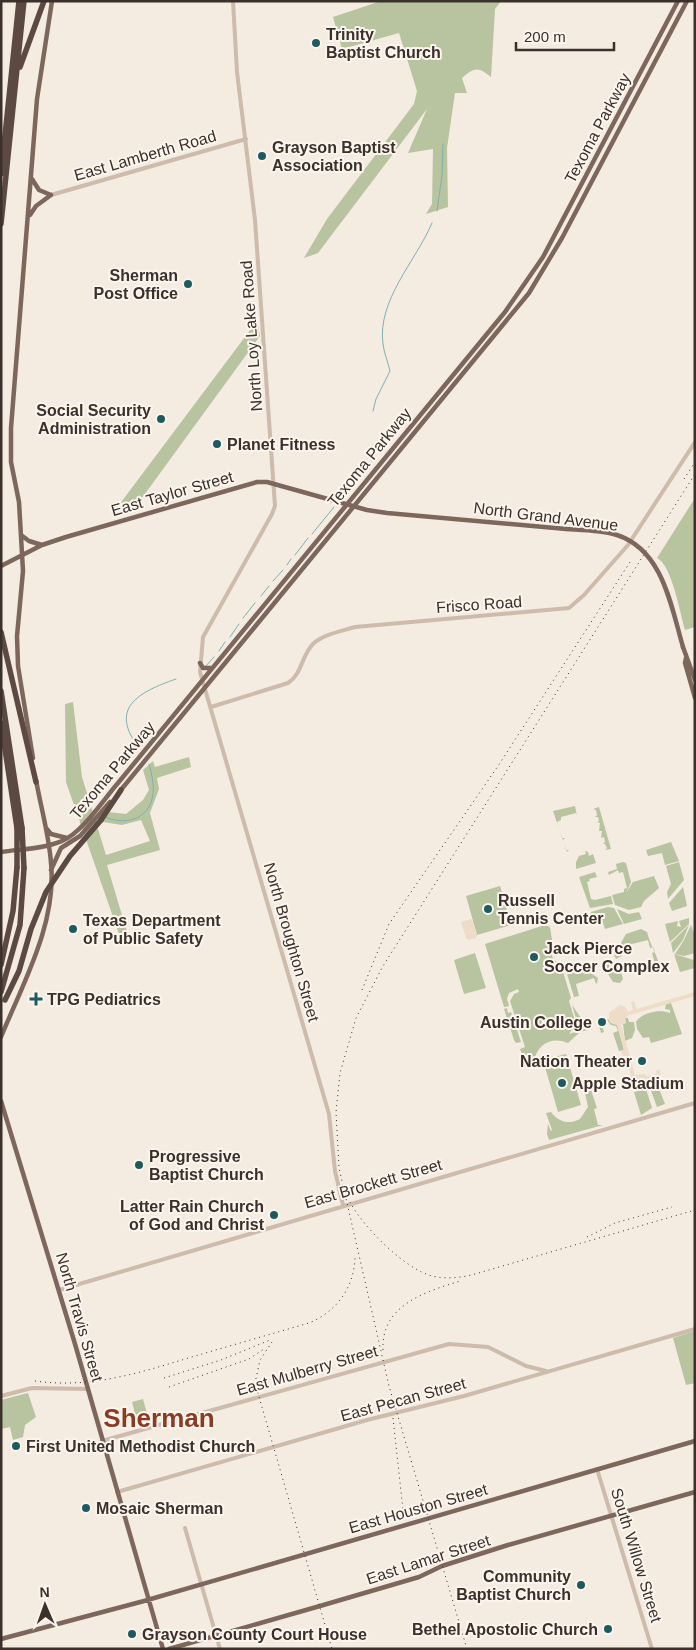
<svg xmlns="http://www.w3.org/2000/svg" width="696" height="1650" font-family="Helvetica,sans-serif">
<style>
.green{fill:#b8c4a0}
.plaza{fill:#ecdcc8}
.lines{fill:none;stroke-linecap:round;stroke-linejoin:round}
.stream{stroke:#7fb0b2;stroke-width:1}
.minor{stroke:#cdbbac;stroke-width:4}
.major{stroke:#7d675c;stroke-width:4.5}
.highway{stroke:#5c4a42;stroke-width:5.5}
.rail{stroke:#3b302b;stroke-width:1;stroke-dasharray:1 4;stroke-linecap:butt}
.major-bridge{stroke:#7d675c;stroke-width:4.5}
.highway-bridge{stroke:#5c4a42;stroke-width:5.5}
.poi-dot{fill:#1f5a5e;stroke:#fbf5ee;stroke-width:2}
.labels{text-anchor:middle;stroke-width:4;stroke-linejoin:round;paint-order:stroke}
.poi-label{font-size:16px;font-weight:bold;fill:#3b302b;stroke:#fbf5ee;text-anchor:start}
.street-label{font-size:16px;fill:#3b302b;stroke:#fbf5ee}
.town-label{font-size:26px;font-weight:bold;fill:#8c3b22;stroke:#fbf5ee}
</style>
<rect width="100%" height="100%" fill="#f4ebe1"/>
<path class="green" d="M 381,1 L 501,1 L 495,9 L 491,77 C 478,67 475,67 462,78 L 467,93 L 455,93 L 447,148 L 448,207 L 426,214 L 432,204 L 433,149 L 408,153 L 427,109 L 318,253 L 304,258 L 327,219 L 414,104 L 417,91 L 399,33 L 342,49 L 333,17 Z
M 257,321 L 260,336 L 131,513 L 116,509 Z
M 695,498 L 695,627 L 685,630 C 680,613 672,565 657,558 Z
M 73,702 L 82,777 L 106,855 L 150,841 L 141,820 L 122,825 L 103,822 L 108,812 L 126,814 L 143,800 L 149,790 L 143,770 L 153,761 L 155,767 L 189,757 L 191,767 L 157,778 L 159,789 L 150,813 L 160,850 L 107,865 L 127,932 L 119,934 L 66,782 L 65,704 Z
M 575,806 L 577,816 L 576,813 L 561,817 L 561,820 L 557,822 L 562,838 L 565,838 L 563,840 L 566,850 L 569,850 L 567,852 L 553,811 Z
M 599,807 L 611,849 L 605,850 L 607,848 L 605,844 L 603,844 L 605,842 L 604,837 L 601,838 L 602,831 L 599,831 L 600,823 L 597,822 L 599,821 L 598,817 L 595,817 L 597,815 L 596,810 L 593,809 Z
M 671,842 L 679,861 L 665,865 L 662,853 L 648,856 L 646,850 Z
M 585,851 L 588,852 L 589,856 L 593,854 L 596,863 L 576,869 L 576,862 L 579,856 L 586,854 Z
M 623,862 L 626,863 L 631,882 L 626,893 L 633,882 L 654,876 L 659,888 L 644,901 L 641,907 L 629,910 L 615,905 L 612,895 L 624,892 L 624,889 L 627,888 L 623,872 L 619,873 L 618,870 L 609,875 L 608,872 L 617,869 L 616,864 Z
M 679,862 L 684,880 L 668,899 L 667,892 L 671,884 L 666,866 Z
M 595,872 L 597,877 L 589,879 L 590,881 L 587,882 L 591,899 L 595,900 L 611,896 L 613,904 L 590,908 L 579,877 Z
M 500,886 L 511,925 L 477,935 L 466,896 Z
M 683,887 L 687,906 L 672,911 L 669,903 Z
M 608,907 L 614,908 L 623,924 L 605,929 L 601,917 L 591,915 L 591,912 Z
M 617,909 L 629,914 L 639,912 L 642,919 L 624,924 Z
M 689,918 L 689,924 L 670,942 L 665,924 L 678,921 L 677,926 L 681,927 L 679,921 Z
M 545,925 L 550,927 L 555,959 L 551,945 L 549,945 L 553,959 L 560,964 L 564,975 L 571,998 L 569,1001 L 576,1024 L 569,1034 L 578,1031 L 579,1033 L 568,1043 C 552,1036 537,1044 534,1061 L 526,1064 L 520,1049 L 525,1047 L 510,1001 L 514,994 L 519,992 L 518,989 L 509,993 L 507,999 L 509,1006 L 504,1007 L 485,944 Z
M 689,925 L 683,940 L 673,953 L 671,943 Z
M 691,925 L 695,936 L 695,953 L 684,956 L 675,954 L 684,940 Z
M 641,929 L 647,932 C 650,944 656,953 659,964 L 657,969 L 650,969 L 656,967 L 652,953 L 655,952 L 653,947 L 650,948 L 648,940 L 628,945 L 622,956 L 616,959 L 614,955 L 626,934 Z
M 475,953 L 486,988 L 464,994 L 454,960 Z
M 674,954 L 694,960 L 695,968 L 680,972 Z
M 613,963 L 620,968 L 623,979 L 620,983 L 613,982 L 603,966 Z
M 585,969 L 598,978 L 597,983 L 596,984 L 594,978 L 576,984 L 579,996 L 574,997 L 567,974 Z
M 671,1003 L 682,1034 L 651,1043 L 649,1037 L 643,1038 L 637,1029 L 636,1022 C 642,1012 661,1009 670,1013 L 670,1010 L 665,1009 L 666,1004 Z
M 572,1005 L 581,1018 L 590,1023 L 592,1029 L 580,1032 Z
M 507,1008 L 508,1013 L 511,1012 L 521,1042 L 516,1043 L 514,1040 L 504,1009 Z
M 625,1018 L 628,1018 L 629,1022 L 634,1022 L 635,1030 L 632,1038 L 625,1041 L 623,1024 L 626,1023 Z
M 608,1019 L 611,1023 L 617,1025 L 624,1050 L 619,1051 L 613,1033 L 618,1031 L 616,1026 L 611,1025 L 607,1020 L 601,1022 L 604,1032 L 601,1033 L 598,1022 Z
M 566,1054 L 581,1105 L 558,1112 L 543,1060 Z
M 588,1081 L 597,1108 L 594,1109 L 598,1125 L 603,1125 L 549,1140 L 547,1134 L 548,1124 L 551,1131 L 552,1130 L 546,1113 L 551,1112 C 558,1122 569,1125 580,1119 L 588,1107 L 583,1083 Z
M 656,1081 L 665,1104 L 657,1107 L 649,1085 Z
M 646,1089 L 652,1108 L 641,1115 L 634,1092 Z
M 695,1331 L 695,1383 L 686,1385 L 673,1338 Z
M 28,1393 L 36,1417 L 25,1425 L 23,1437 L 13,1440 L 10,1427 L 1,1429 L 1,1400 Z
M 143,1399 L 149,1421 L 138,1425 L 132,1402 Z"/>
<path class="plaza" d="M 472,919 L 477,935 L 476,938 L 468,940 L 466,938 L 461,922 Z
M 695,992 L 695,996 L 629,1015 L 625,1019 L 626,1023 L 621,1025 L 635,1075 L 645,1074 L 646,1076 L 656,1074 L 656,1071 L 660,1069 L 661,1075 L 633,1086 L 626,1056 L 623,1056 L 621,1051 L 624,1050 L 617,1025 L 609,1021 L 609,1013 L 620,1005 L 626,1007 L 628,1012 L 633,1010 L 631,1002 L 634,1001 L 637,1009 Z"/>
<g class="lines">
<path class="stream" d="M 437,211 L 442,175 L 443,144
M 373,411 L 376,399 L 390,371 C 388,362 384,353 383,344 C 377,300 416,261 432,223
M 355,480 L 371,462
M 342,496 L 352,484
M 312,534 L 334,507
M 295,555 L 308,538
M 287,565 L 291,559
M 273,581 L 283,570
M 261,596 L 269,586
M 243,618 L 255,603
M 230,637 L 239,624
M 219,651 L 225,642
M 206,666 L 214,657
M 140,749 C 107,708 139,692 176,679
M 105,817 C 122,825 147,821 152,799 C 155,788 152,775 149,764"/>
<path class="minor" d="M 233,1 L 237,72 L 255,220 L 275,506 L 272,514 L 203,637 L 200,672 L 329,1114 L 335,1171 L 343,1205
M 51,195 L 246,139
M 211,707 L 288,683 C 303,673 301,655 314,643 C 324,634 342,631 355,627 L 569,608 L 584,595 L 628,545 L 695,442
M 59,1290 L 695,1103
M 1,1396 L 32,1388 L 88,1389
M 102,1441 L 449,1344 L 488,1347 L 526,1366 L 546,1371
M 597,1469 L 652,1649
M 117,1492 L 367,1420 L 464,1396 L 695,1329
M 185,1528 L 220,1649"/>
<path class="major" d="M 32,179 L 39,190 L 51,195
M 30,215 L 36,206 L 51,195
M 21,535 L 29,541 L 42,545
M 1,566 L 42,545 L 66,537 L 257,482 L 267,482 L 367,510 L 387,513 L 566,529
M 683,647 L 695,680
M 686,658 L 685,663 L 695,698
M 200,663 L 203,668 L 212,668
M 33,758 L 18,666 L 17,636 L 23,571 L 19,502 L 11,462 L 11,428 L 37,99 L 52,1
M 120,791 L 529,293 L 562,238 L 687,1
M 46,828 L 51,834 L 67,838
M 1,852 C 20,849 44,849 62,841 C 82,833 104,799 118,783 L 505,312 L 543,257 L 678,1
M 51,870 L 61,848 L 80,836 L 110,802
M 1,1037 C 23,983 57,923 51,863 C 49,835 41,808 36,780
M 1,1101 L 75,1344 L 163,1649
M 1,1639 L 144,1601 L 695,1441
M 169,1649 L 320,1606 L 419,1577 L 442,1566 L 508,1545 L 695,1492"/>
<path class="highway" d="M 20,67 L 44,1
M 1,174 L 19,1
M 1,224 L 24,1
M 1,632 L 36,782
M 1,691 L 22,828
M 1,723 L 17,828
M 101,820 L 121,790
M 1,965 L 13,911 L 17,867
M 1,992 L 20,925 L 24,868"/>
<path class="rail" d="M 684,479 L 695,462
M 362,990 L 389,924 L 498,766 L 632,559
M 350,1202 C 363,1227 405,1269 432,1276 C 449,1280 466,1277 482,1272 L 695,1210
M 587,1237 L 615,1223 L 672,1207
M 272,1342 L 260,1360 L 255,1383 L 332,1649
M 383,1350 C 381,1305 425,1292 460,1281
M 164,1378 L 221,1360 L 270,1340
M 35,1381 C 92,1389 142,1372 195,1356 C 233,1345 271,1334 309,1323 C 336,1312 354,1288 355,1258
M 169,1387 L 249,1359 L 264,1349
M 393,1418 L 403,1510
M 467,1649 L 389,1386 L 339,1168 L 336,1112 L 340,1073 L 356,1018 L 383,966 L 695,474"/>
<path class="major-bridge" d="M 566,529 C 583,530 601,530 617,535 C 663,550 671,606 683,647"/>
<path class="highway-bridge" d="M 17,828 L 17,867
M 22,828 L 24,868
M 5,1000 L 19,971 L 31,929 L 46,892 L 70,856 L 101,820"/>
</g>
<g class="poi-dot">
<circle cx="316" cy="43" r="5"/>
<circle cx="262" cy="156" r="5"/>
<circle cx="188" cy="284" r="5"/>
<circle cx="161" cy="419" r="5"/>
<circle cx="217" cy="444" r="5"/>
<circle cx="488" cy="909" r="5"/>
<circle cx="73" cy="929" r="5"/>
<circle cx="534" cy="957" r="5"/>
<path d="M33.5 991.5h5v5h5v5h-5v5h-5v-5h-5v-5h5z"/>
<circle cx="602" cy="1022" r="5"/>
<circle cx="642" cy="1061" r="5"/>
<circle cx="562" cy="1083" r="5"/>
<circle cx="139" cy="1165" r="5"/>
<circle cx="274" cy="1215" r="5"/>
<circle cx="16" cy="1446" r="5"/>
<circle cx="86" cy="1508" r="5"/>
<circle cx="581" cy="1585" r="5"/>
<circle cx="608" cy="1629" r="5"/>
<circle cx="132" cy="1634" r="5"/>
</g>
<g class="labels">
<g class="poi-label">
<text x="326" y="40">Trinity<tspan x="326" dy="18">Baptist Church</tspan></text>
<text x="272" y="153">Grayson Baptist<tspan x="272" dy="18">Association</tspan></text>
<text x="178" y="281" text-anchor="end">Sherman<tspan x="178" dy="18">Post Office</tspan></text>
<text x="151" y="416" text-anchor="end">Social Security<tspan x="151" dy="18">Administration</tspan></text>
<text x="227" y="450">Planet Fitness</text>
<text x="498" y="906">Russell<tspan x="498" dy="18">Tennis Center</tspan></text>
<text x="83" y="926">Texas Department<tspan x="83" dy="18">of Public Safety</tspan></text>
<text x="544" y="954">Jack Pierce<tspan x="544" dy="18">Soccer Complex</tspan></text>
<text x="47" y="1005">TPG Pediatrics</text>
<text x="592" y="1028" text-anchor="end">Austin College</text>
<text x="632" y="1067" text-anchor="end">Nation Theater</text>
<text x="572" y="1089">Apple Stadium</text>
<text x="149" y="1162">Progressive<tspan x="149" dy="18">Baptist Church</tspan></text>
<text x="264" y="1212" text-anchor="end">Latter Rain Church<tspan x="264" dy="18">of God and Christ</tspan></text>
<text x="26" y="1452">First United Methodist Church</text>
<text x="96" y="1514">Mosaic Sherman</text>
<text x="571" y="1582" text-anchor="end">Community<tspan x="571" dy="18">Baptist Church</tspan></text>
<text x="598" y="1635" text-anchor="end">Bethel Apostolic Church</text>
<text x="142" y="1640">Grayson County Court House</text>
</g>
<g class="street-label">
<text transform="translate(597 128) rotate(-62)" y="6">Texoma Parkway</text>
<text transform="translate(145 155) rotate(-16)" y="6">East Lamberth Road</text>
<text transform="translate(251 336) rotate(-94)" y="6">North Loy Lake Road</text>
<text transform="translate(369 457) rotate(-51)" y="6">Texoma Parkway</text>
<text transform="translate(172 493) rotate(-16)" y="6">East Taylor Street</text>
<text transform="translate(546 516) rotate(7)" y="6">North Grand Avenue</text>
<text transform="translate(479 604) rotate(-4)" y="6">Frisco Road</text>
<text transform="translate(112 770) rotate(-50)" y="6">Texoma Parkway</text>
<text transform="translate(292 942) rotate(74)" y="6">North Broughton Street</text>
<text transform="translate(373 1183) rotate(-16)" y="6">East Brockett Street</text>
<text transform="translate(80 1317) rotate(74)" y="6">North Travis Street</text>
<text transform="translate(307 1370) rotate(-16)" y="6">East Mulberry Street</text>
<text transform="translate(403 1399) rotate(-15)" y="6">East Pecan Street</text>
<text transform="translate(418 1508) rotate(-16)" y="6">East Houston Street</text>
<text transform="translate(637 1555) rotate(73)" y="6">South Willow Street</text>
<text transform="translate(428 1559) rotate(-18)" y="6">East Lamar Street</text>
</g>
<g class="town-label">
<text x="159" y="1427">Sherman</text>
</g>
</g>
<rect width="696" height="1650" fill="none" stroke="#3b302b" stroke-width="5"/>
<g transform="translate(45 1605) rotate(358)" stroke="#fbf5ee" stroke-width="4" paint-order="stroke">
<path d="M0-4L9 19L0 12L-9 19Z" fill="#3b302b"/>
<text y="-8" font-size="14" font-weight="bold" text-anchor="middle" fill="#3b302b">N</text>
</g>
<path d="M516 42v8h98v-8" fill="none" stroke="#3b302b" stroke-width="2.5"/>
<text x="524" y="42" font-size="15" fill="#3b302b" stroke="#fbf5ee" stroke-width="4" paint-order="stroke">200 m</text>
</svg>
